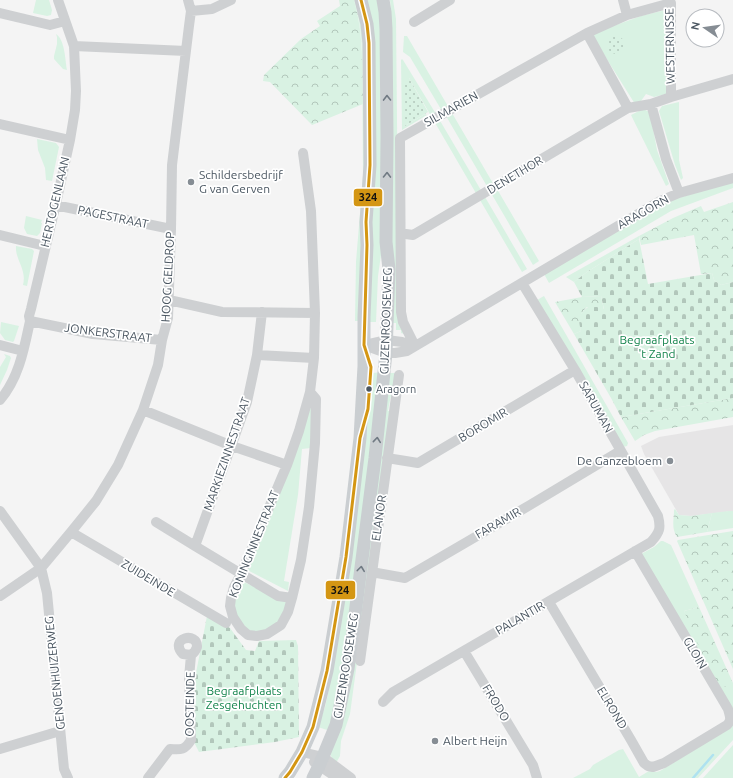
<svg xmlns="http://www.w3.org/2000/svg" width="733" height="778" font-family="Ubuntu,sans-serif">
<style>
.education{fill:#e6e5e6}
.grass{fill:#d9f2e3}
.forest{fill:url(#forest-crowns)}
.cemetery{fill:url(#cemetery-stones)}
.park{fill:url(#park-dots)}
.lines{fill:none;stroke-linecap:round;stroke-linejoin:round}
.stream{stroke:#aee2f0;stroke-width:2.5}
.minor{stroke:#ced0d2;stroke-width:10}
.major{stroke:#caced1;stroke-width:13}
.bus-1-casing{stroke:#fff;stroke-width:6}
.bus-1{stroke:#d49613;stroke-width:3}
.oneway{stroke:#707a83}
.poi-dot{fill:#868d94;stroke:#fff;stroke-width:1.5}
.bus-dot{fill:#4a5661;stroke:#fff;stroke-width:1.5}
.labels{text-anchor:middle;stroke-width:3.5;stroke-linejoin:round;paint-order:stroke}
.bus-label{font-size:11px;fill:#4a5661;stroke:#fff;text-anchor:start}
.street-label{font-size:12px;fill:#4a5661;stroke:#fff}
.poi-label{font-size:12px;fill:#4a5661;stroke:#fff;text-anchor:start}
.park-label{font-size:12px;fill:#17864f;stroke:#fff}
.line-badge{stroke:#fff;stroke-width:1.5}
.pale-badge-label{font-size:11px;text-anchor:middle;font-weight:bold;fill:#111}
</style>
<defs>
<pattern id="forest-crowns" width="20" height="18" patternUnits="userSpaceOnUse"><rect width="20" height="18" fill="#d9f2e3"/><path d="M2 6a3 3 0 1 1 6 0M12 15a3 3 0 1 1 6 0" fill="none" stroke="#b2c7bb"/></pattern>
<pattern id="cemetery-stones" width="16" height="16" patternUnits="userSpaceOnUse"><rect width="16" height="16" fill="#d9f2e3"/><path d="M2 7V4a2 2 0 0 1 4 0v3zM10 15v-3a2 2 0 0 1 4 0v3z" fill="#b2c7bb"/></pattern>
<pattern id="park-dots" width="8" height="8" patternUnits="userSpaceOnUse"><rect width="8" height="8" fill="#d9f2e3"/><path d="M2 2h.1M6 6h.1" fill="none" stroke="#b2c7bb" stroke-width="1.8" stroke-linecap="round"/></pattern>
</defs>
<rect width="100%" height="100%" fill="#f4f4f4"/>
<path class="education" d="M 733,425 L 733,511 L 691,516 L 679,515 L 644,454 L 641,446 L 659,437 Z"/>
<path class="grass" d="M 36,0 L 49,0 L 52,10 L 51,15 L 47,16 L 33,13 Z
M 354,0 L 358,0 L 363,16 L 368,170 L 359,321 L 355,321 L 356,262 L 363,176 L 362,49 C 361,33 359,16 354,0 Z
M 363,0 L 380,0 L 384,234 L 378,276 L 376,322 L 368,322 Z
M 390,0 L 393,0 L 396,19 L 399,321 L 404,334 L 401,333 L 401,330 L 396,330 L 396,323 L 390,323 L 391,8 Z
M 669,9 L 670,93 L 654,97 L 646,94 L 641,101 L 635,104 L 591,34 L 641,16 Z
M 56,34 C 65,40 65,59 67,70 L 63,69 L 54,59 L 54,56 L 57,44 L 57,37 Z
M 404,36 L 407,36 L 449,108 L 442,111 L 410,57 L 403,52 Z
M 402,59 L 403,60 L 436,114 L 431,116 L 409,78 L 405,126 L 425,114 L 427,115 L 402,130 L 401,60 Z
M 679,102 L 679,160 L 683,178 L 681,180 L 675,165 L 659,111 L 662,106 Z
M 643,109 L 650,112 L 657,150 L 669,184 L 666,186 L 631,115 Z
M 452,113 L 494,185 L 488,188 L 446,116 Z
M 439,119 L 482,192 L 477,195 L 434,121 Z
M 37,139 L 56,143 L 59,147 L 52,181 L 46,180 L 45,168 L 38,150 Z
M 733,181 L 733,188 L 671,211 L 549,283 L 544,274 L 669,201 Z
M 497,189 L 539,261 L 533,265 L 491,193 Z
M 485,197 L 527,269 L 522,272 L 480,200 Z
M 26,216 L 42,220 L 41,223 L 42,223 L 40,233 L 37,236 L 27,234 L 24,228 Z
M 639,236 L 639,239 L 587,272 L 574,282 L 566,277 Z
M 16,246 L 32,249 L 34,251 L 27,286 L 23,285 C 27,269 15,260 16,246 Z
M 544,296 L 628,443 L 627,446 L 623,447 L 537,300 Z
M 1,322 L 19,326 L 14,341 L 13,342 L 5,340 L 0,333 Z
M 4,354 L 10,356 L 11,358 L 7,370 L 0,385 L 0,367 L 6,357 Z
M 382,372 L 341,689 L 330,731 L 318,727 L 325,707 L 328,694 L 361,439 L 370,408 L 372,397 L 373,373 Z
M 387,373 L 396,373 L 393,395 L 391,395 L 388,411 L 391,411 L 350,714 L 341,741 L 340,756 L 336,763 L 333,760 L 330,754 Z
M 312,404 L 311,448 L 302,449 L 298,495 L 284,581 L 289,582 L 288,591 L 247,570 Z
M 729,511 L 733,511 L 733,528 L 707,532 L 712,513 Z
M 661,541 L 663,541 L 671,545 L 699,607 L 684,611 L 725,687 L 733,687 L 733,713 L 641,554 L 654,547 Z
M 240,579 L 246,583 L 289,602 L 280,621 L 267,631 L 248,631 L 233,610 Z
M 733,723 L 733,740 L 698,778 L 573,778 L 590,769 L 593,765 L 619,750 L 623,749 L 639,777 L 649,771 L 656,772 L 660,771 L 728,729 Z
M 733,745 L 733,778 L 703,778 Z"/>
<path class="forest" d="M 339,0 L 354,0 C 364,34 362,70 363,104 L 312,125 L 270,82 L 263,81 L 264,75 L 301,39 L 320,26 L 317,21 L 340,6 Z
M 733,202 L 733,282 L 721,285 L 714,280 L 712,273 L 701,274 L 694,235 L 641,245 L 639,236 L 673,218 L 701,206 L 704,212 Z
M 601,296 L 604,310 L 597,307 L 587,307 C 579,314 579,321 581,331 L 574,334 L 555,302 L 582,297 Z
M 733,398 L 733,417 L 655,431 L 644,435 L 635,441 L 621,417 Z
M 675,509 L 679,515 L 691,516 L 712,513 L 707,532 L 677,537 C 671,528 674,519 674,510 Z
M 733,531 L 733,669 L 677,541 L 678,540 Z
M 699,607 L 733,683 L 733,687 L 725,687 L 713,680 L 684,611 Z"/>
<path class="cemetery" d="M 639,239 L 648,284 L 712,273 L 714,280 L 721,285 L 733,282 L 733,398 L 621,417 L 611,398 L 574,334 L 581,331 C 578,319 578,315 588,307 L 597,307 L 604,309 L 601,296 L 582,297 L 574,282 L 587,272 Z
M 207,616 L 230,628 L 246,650 L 255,651 L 259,641 L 296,640 L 298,646 L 299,737 L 275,742 L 199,752 L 194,742 L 195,678 Z"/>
<path class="park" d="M607 45a9 9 0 1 1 18 0a9 9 0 1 1-18 0Z
M 409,78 L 428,112 L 405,126 L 404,81 Z"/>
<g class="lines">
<path class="stream" d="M 693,778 L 713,755"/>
<path class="minor" d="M 623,0 L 627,15
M 191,11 L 212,9 L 231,0
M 0,13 L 50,25 L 65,21
M 414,22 L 450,0
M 74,46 L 186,51
M 671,97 L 733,79
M 651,104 L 666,159 L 679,193
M 0,124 L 70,140
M 303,153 L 311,211 L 315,313 L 314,358 L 310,392 L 299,431 L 287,465 L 241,574 L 234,587 L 231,598 L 230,606 L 233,617 L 241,629 L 248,635 L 257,636 L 267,634 L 281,625 L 288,612 L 292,598 L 301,560 L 309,507 L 315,443 L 316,399 L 310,392
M 55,205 L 171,229
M 0,235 L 45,246
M 401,235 L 406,234 L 413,235 L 628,108 L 651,104 L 671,97 L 671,3 L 627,15 L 587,33 L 628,108
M 169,300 L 222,312 L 315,313
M 30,321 L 93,334 L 162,340
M 0,345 L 23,351
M 364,345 L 386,353 L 395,353 L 407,351 L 660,201 L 679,193 L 733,178
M 365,345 L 387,340 L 402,342 L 415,346
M 415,346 L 403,322 L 401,312 L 400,138 L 587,33
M 257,355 L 314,358
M 0,400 C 19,378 24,349 30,321 L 29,316 L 31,309 L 57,199 L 70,140 L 75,110 L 76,91 L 74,46 L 58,0
M 143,410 L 232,446 L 287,465
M 387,458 L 418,463 L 575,370
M 0,511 L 41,568 L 47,593 L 64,769 L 68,778
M 156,522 L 195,546 L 278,596 L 292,598
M 71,532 L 226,623
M 195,546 L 247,402 L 257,355 L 262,312
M 372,573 L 377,573 L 405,578 L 530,505 L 620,451
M 0,596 L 41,568 L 71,532 L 96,501 L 118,465 L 143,410 L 158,365 L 162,340 L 168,318 L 171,229 L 172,165 L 189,26 L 191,11 L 188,0
M 549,602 L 631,740 L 644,763 L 648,766 L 653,767 L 664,763 L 727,725 C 732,720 730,716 728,709 L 635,551
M 464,651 L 533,765 L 537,778
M 360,661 L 399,375
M 383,702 L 393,692 L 651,542 C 660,532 661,528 658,516 L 575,370 L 522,283
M 0,749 L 60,731
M 302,752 L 323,757 L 351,778
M 314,762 L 333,775 L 339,778
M 148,778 L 170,749 C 181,750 185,750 191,740 L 189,678 L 191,655 C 194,653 196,650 197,647 C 198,631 168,638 183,654 L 191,655"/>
<path class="major" d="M 285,778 L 290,772 L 302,752 L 313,727 L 327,671 L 346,557 L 360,438 L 364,366 L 364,317 L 367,245 L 366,222 L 370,165 L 369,43 L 367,24 L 361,0
M 313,778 L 319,766 L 336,725 L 348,669 L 375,458 L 386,353 L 389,269 L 386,242 L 387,137 L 386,29 L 385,12 L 383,0"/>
<g class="bus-1-casing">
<path id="bus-1" d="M 285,778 L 290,772 L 302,752 L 313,727 L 327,671 L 346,557 L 360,438 L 368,409 L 371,367 L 364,345 L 367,245 L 366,222 L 370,165 L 369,43 L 367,24 L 361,0"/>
</g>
<use href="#bus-1" class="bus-1"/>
</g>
<defs><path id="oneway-chevron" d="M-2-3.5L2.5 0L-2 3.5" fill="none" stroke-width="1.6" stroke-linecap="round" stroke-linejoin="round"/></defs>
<g class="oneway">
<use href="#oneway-chevron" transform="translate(387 98) rotate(-91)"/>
<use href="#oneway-chevron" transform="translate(387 175) rotate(-89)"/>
<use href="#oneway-chevron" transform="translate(377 440) rotate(-84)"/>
<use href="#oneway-chevron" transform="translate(361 569) rotate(-83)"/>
</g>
<g class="poi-dot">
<circle cx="191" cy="182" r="4"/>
<circle cx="670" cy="461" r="4"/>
<circle cx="435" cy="741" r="4"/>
</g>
<circle class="bus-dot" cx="369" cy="389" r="3.5"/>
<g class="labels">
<g class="bus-label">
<text x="376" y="393">Aragorn</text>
</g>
<g class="street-label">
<text transform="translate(670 46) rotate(-91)" y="4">WESTERNISSE</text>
<text transform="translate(451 109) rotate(-29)" y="4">SILMARIEN</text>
<text transform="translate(515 175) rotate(-31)" y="4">DENETHOR</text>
<text transform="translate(55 202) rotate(-77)" y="4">HERTOGENLAAN</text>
<text transform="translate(643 212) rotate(-29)" y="4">ARAGORN</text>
<text transform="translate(113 217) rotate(12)" y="4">PAGESTRAAT</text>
<text transform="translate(168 277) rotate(-87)" y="4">HOOG GELDROP</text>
<text transform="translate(386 321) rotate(-88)" y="4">GIJZENROOISEWEG</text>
<text transform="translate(108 333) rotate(7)" y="4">JONKERSTRAAT</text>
<text transform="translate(596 407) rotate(61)" y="4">SARUMAN</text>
<text transform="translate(483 425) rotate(-31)" y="4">BOROMIR</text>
<text transform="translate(227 454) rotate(-71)" y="4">MARKIEZINNESTRAAT</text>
<text transform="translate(379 518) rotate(-82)" y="4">ELANOR</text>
<text transform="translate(498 523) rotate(-30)" y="4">FARAMIR</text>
<text transform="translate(254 544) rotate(-68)" y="4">KONINGINNESTRAAT</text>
<text transform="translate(148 578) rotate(31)" y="4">ZUIDEINDE</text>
<text transform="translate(520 618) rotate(-30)" y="4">PALANTIR</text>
<text transform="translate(695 653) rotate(59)" y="4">GLOIN</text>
<text transform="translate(346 666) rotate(-81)" y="4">GIJZENROOISEWEG</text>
<text transform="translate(55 673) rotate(-96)" y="4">GENOENHUIZERWEG</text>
<text transform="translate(496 703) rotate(59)" y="4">FRODO</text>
<text transform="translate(190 704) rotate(-89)" y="4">OOSTEINDE</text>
<text transform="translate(612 708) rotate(59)" y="4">ELROND</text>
</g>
<g class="poi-label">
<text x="199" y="179">Schildersbedrijf<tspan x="199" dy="14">G van Gerven</tspan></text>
<text x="662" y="465" text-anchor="end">De Ganzebloem</text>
<text x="443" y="745">Albert Heijn</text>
</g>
<g class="park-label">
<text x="657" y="344">Begraafplaats<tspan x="657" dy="14">'t Zand</tspan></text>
<text x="244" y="695">Begraafplaats<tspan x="244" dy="14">Zesgehuchten</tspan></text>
</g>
</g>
<g class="line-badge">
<rect x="353" y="188" width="30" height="19" rx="4" fill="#d49613"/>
<rect x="325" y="580" width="31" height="20" rx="4" fill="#d49613"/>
</g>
<g class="pale-badge-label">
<text x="368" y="201">324</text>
<text x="340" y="594">324</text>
</g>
<g transform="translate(705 28) rotate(283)"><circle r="19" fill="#ffffff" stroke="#b7bbc0"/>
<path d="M0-3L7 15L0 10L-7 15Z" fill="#868d94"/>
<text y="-6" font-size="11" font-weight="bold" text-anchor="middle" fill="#4a5661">N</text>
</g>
</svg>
